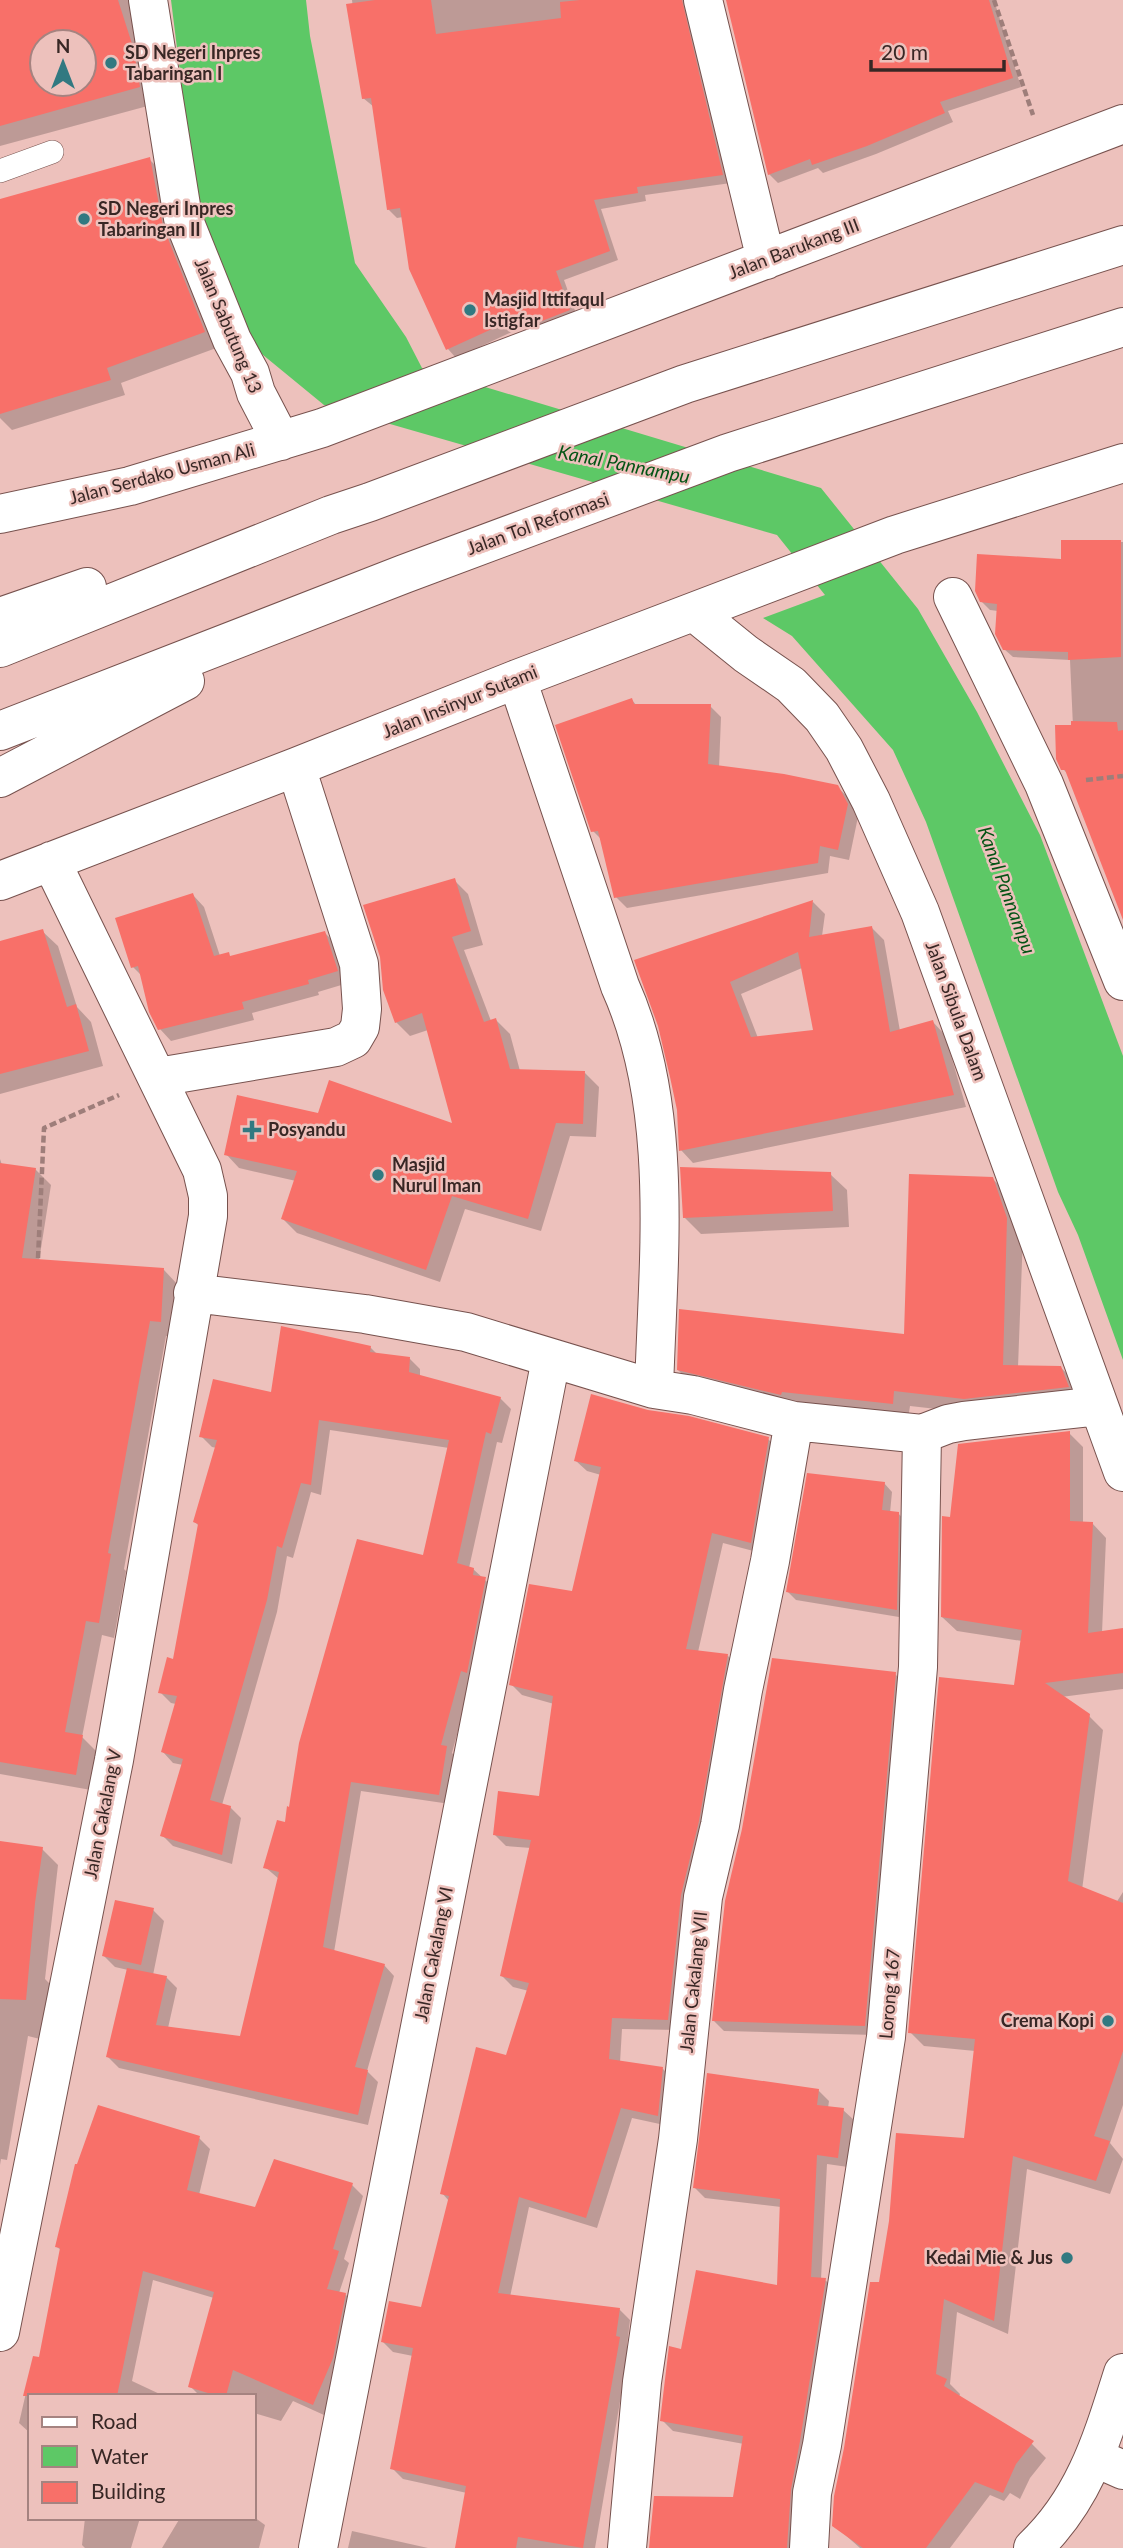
<svg xmlns="http://www.w3.org/2000/svg" width="1123" height="2548" font-family="Lato,sans-serif">
<style>
.water{fill:#5dc866}
.shadow{fill:#0003;fill-rule:evenodd}
.building{fill:#f87069;fill-rule:evenodd}
.lines{fill:none;stroke-linecap:round;stroke-linejoin:round}
.lane-casing{stroke:#77524e;stroke-width:24}
.street-casing{stroke:#77524e;stroke-width:40}
.secondary-casing{stroke:#77524e;stroke-width:40}
.highway-casing{stroke:#77524e;stroke-width:40}
.path{stroke:#9e7e7a;stroke-width:4.5;stroke-dasharray:7 3.5;stroke-linecap:butt}
.lane{stroke:#fff;stroke-width:23}
.street{stroke:#fff;stroke-width:38}
.secondary{stroke:#fff;stroke-width:38}
.highway{stroke:#fff;stroke-width:38}
.poi-dot{fill:#317981;stroke:#edc1bc;stroke-width:2.5}
.labels{text-anchor:middle;stroke-width:5;stroke-linejoin:round;paint-order:stroke}
.poi-label{font-size:18px;font-weight:bold;fill:#382725;stroke:#edc1bc;text-anchor:start}
.street-label{font-size:18px;fill:#382725;stroke:#edc1bc}
.water-label{font-size:19px;font-style:italic;fill:#045415;stroke:#edc1bc}
</style>
<rect width="100%" height="100%" fill="#edc1bc"/>
<path class="water" d="M 171,0 L 306,0 L 310,36 L 355,263 L 406,337 L 422,368 L 821,488 L 918,609 L 977,712 L 1040,835 L 1123,1056 L 1123,1360 L 1078,1235 L 1058,1192 L 926,822 L 893,750 L 792,636 L 763,618 L 825,595 L 777,535 L 324,405 L 257,350 L 204,243 L 193,176 Z"/>
<path class="shadow" d="M 0,0 L 129,0 L 150,68 L 155,104 L 0,146 ZM 42,42 L 84,42 L 84,84 L 42,84 Z
M 352,0 L 692,0 L 731,183 L 645,195 L 646,201 L 601,209 L 618,260 L 564,280 L 578,319 L 539,334 L 529,324 L 456,358 L 448,349 L 403,217 L 397,218 L 388,209 L 374,107 L 363,98 Z
M 727,0 L 994,0 L 1021,87 L 948,111 L 953,122 L 876,154 L 823,173 L 818,168 L 778,183 L 769,174 Z
M 149,159 L 164,174 L 219,347 L 121,383 L 125,395 L 12,430 L 0,418 L 0,201 Z
M 1063,542 L 1123,542 L 1123,918 L 1068,774 L 1063,769 L 1073,727 L 1070,660 L 1013,657 L 1004,649 L 998,611 L 990,610 L 981,601 L 1063,561 Z
M 632,700 L 637,706 L 710,706 L 721,717 L 719,768 L 837,787 L 849,798 L 858,817 L 849,860 L 830,856 L 828,873 L 627,908 L 616,897 L 602,840 L 593,831 Z
M 454,880 L 468,894 L 483,945 L 464,950 L 491,1021 L 496,1020 L 510,1034 L 520,1071 L 585,1073 L 599,1087 L 596,1137 L 570,1136 L 541,1231 L 465,1209 L 440,1282 L 297,1233 L 283,1219 L 296,1181 L 239,1168 L 226,1154 L 319,1115 L 454,1126 L 428,1030 L 410,1036 L 396,1022 Z
M 193,895 L 204,907 L 220,956 L 231,957 L 325,933 L 336,944 L 348,983 L 318,992 L 319,995 L 252,1013 L 254,1020 L 171,1041 L 160,1029 L 142,976 L 133,967 Z
M 813,902 L 825,914 L 822,936 L 872,928 L 884,940 L 900,1031 L 933,1022 L 945,1035 L 966,1107 L 693,1163 L 681,1150 L 679,1110 L 660,1025 ZM 802,968 L 815,1031 L 758,1038 L 741,994 Z
M 42,931 L 58,946 L 77,1007 L 91,1022 L 103,1066 L 0,1094 L 0,943 Z
M 0,1159 L 2,1165 L 35,1169 L 51,1185 L 39,1261 L 164,1270 L 179,1286 L 176,1337 L 166,1336 L 124,1569 L 126,1571 L 114,1638 L 102,1635 L 82,1737 L 98,1753 L 91,1790 L 0,1774 Z
M 830,1174 L 847,1190 L 849,1227 L 701,1234 L 684,1217 Z
M 992,1178 L 1008,1195 L 1023,1235 L 1018,1367 L 1060,1367 L 1077,1383 L 1084,1403 L 981,1414 L 910,1406 L 908,1419 L 797,1407 L 694,1386 L 678,1370 L 906,1336 Z
M 370,1347 L 378,1355 L 410,1359 L 420,1369 L 420,1377 L 500,1398 L 511,1409 L 502,1443 L 497,1442 L 469,1568 L 473,1569 L 496,1590 L 452,1753 L 457,1758 L 450,1804 L 361,1791 L 334,1952 L 384,1965 L 394,1976 L 367,2071 L 378,2082 L 368,2125 L 119,2068 L 108,2057 L 128,1970 L 115,1967 L 104,1956 L 153,1910 L 164,1921 L 153,1975 L 166,1977 L 177,1988 L 168,2028 L 241,2038 L 279,1879 L 265,1867 L 424,1557 L 449,1448 L 330,1430 L 321,1495 L 311,1492 L 293,1558 L 287,1556 L 277,1612 L 222,1805 L 230,1807 L 241,1818 L 232,1864 L 173,1846 L 162,1835 L 183,1765 L 173,1763 L 163,1752 L 176,1704 L 171,1703 L 160,1692 L 175,1661 L 199,1526 L 195,1522 L 217,1448 L 212,1447 L 201,1436 L 273,1394 Z
M 647,1412 L 768,1439 L 779,1450 L 761,1553 L 723,1543 L 698,1652 L 727,1655 L 738,1666 L 679,2030 L 622,2029 L 620,2063 L 663,2069 L 674,2080 L 669,2126 L 632,2118 L 597,2228 L 529,2207 L 510,2297 L 619,2309 L 630,2320 L 627,2346 L 629,2349 L 595,2548 L 457,2548 L 467,2493 L 403,2479 L 392,2468 L 413,2356 L 393,2352 L 383,2342 L 422,2309 L 449,2201 L 442,2193 L 507,2057 L 529,1991 L 513,1987 L 502,1976 L 531,1848 L 506,1846 L 495,1835 L 541,1798 L 554,1704 L 522,1695 L 511,1684 L 574,1593 L 601,1475 L 587,1471 L 576,1461 Z
M 1069,1433 L 1083,1447 L 1083,1523 L 1092,1523 L 1106,1538 L 1102,1633 L 1123,1630 L 1123,1689 L 1061,1697 L 1089,1716 L 1103,1730 L 1071,1974 L 1123,1892 L 1123,2105 L 1110,2143 L 1123,2159 L 1110,2194 L 1027,2169 L 1008,2334 L 957,2312 L 950,2384 L 960,2394 L 959,2397 L 1032,2444 L 1046,2458 L 1030,2478 L 1020,2499 L 1010,2493 L 1004,2501 L 990,2495 L 950,2548 L 860,2548 L 834,2525 L 881,2284 L 966,2140 L 975,2051 L 924,2046 L 910,2032 L 1016,1687 L 1022,1641 L 957,1631 L 942,1617 L 951,1519 Z
M 884,1483 L 892,1492 L 890,1513 L 898,1513 L 906,1522 L 905,1618 L 796,1600 L 788,1592 Z
M 895,1674 L 905,1684 L 875,2035 L 724,2031 L 714,2021 Z
M 0,1843 L 42,1849 L 58,1865 L 45,1979 L 50,1984 L 40,2039 L 28,2036 L 7,2160 L 1,2159 L 0,2165 Z
M 818,2090 L 829,2101 L 828,2108 L 843,2110 L 854,2120 L 848,2167 L 827,2164 L 821,2279 L 825,2280 L 836,2290 L 797,2548 L 651,2548 L 734,2499 L 744,2444 L 673,2431 L 662,2420 L 683,2351 L 778,2287 L 781,2207 L 705,2198 L 695,2188 Z
M 199,2138 L 210,2149 L 199,2195 L 256,2209 L 275,2161 L 352,2185 L 363,2196 L 344,2259 L 349,2263 L 339,2293 L 345,2294 L 356,2305 L 343,2369 L 324,2415 L 293,2401 L 281,2421 L 254,2413 L 254,2396 L 200,2396 L 190,2386 L 214,2298 L 153,2280 L 132,2381 L 164,2396 L 30,2396 L 30,2433 L 19,2423 L 34,2358 L 41,2359 L 62,2251 L 57,2247 Z
M 254,2517 L 265,2525 L 259,2548 L 162,2548 L 180,2518 Z
M 85,2518 L 140,2518 L 131,2548 L 85,2548 L 82,2545 Z
M 352,2531 L 428,2548 L 348,2548 Z"/>
<path class="building" d="M 0,0 L 118,0 L 134,50 L 140,87 L 0,126 ZM 42,42 L 84,42 L 84,84 L 42,84 Z
M 375,0 L 431,0 L 436,34 L 561,18 L 560,2 L 580,0 L 682,0 L 723,175 L 637,187 L 638,193 L 594,200 L 610,251 L 556,271 L 570,310 L 529,326 L 525,314 L 446,350 L 409,269 L 400,208 L 387,210 L 371,98 L 362,99 L 346,4 Z
M 726,0 L 989,0 L 1013,78 L 940,102 L 945,113 L 867,146 L 812,165 L 810,159 L 768,175 Z
M 150,157 L 163,226 L 205,332 L 107,368 L 111,380 L 0,414 L 0,199 Z
M 1061,540 L 1121,540 L 1121,657 L 1068,660 L 1068,652 L 1003,650 L 995,634 L 997,604 L 980,602 L 975,591 L 977,554 L 1061,559 Z
M 632,698 L 634,704 L 711,704 L 708,764 L 784,774 L 838,785 L 848,804 L 838,850 L 820,846 L 818,863 L 614,898 L 598,831 L 591,832 L 555,725 Z
M 1071,721 L 1117,722 L 1118,731 L 1123,730 L 1123,920 L 1065,770 L 1061,770 L 1056,759 L 1055,725 L 1071,725 Z
M 455,878 L 471,931 L 452,937 L 484,1022 L 496,1018 L 510,1069 L 585,1071 L 583,1124 L 556,1123 L 528,1219 L 452,1196 L 426,1270 L 281,1219 L 297,1171 L 224,1155 L 237,1095 L 318,1113 L 329,1080 L 452,1123 L 422,1013 L 395,1023 L 383,990 L 380,957 L 363,905 Z
M 193,893 L 214,956 L 229,952 L 230,956 L 325,931 L 338,971 L 308,980 L 309,984 L 242,1002 L 244,1009 L 158,1030 L 149,1012 L 138,966 L 131,968 L 115,918 Z
M 813,900 L 809,937 L 872,926 L 890,1032 L 933,1020 L 954,1095 L 679,1151 L 677,1110 L 670,1077 L 658,1026 L 634,960 ZM 798,952 L 813,1030 L 751,1037 L 730,982 Z
M 43,929 L 67,1007 L 76,1004 L 89,1051 L 0,1074 L 0,941 Z
M 0,1163 L 36,1168 L 22,1258 L 164,1268 L 161,1322 L 150,1321 L 108,1553 L 111,1554 L 99,1623 L 86,1621 L 65,1732 L 83,1735 L 76,1775 L 0,1762 Z
M 680,1167 L 831,1172 L 833,1211 L 683,1218 Z
M 909,1174 L 993,1177 L 1007,1218 L 1003,1365 L 1061,1366 L 1069,1387 L 964,1399 L 894,1391 L 893,1404 L 782,1392 L 781,1395 L 677,1370 L 679,1309 L 904,1334 Z
M 281,1326 L 371,1346 L 370,1352 L 410,1357 L 409,1372 L 501,1397 L 491,1434 L 486,1432 L 457,1563 L 474,1568 L 473,1575 L 486,1577 L 467,1673 L 461,1671 L 441,1745 L 447,1746 L 439,1795 L 351,1782 L 323,1947 L 385,1964 L 355,2067 L 368,2070 L 358,2115 L 106,2057 L 127,1968 L 167,1976 L 156,2025 L 240,2036 L 279,1872 L 263,1868 L 277,1820 L 285,1822 L 287,1806 L 289,1807 L 299,1743 L 357,1539 L 423,1555 L 449,1440 L 319,1420 L 311,1485 L 301,1483 L 282,1548 L 277,1546 L 267,1600 L 210,1800 L 231,1806 L 222,1855 L 160,1836 L 183,1759 L 161,1752 L 177,1696 L 158,1693 L 167,1657 L 173,1659 L 198,1524 L 193,1522 L 217,1440 L 199,1437 L 213,1379 L 271,1392 Z
M 591,1394 L 648,1410 L 689,1416 L 769,1437 L 751,1543 L 712,1533 L 686,1649 L 728,1654 L 699,1821 L 681,1895 L 668,2020 L 612,2018 L 609,2059 L 663,2067 L 658,2116 L 621,2108 L 586,2218 L 519,2197 L 498,2293 L 620,2308 L 616,2336 L 620,2337 L 583,2548 L 518,2537 L 516,2548 L 455,2548 L 466,2486 L 390,2469 L 413,2348 L 381,2342 L 389,2301 L 421,2307 L 449,2196 L 440,2194 L 476,2047 L 506,2055 L 529,1983 L 500,1976 L 531,1840 L 493,1835 L 498,1791 L 539,1796 L 553,1696 L 509,1685 L 529,1584 L 572,1591 L 601,1467 L 574,1461 Z
M 1070,1431 L 1070,1521 L 1093,1522 L 1088,1633 L 1123,1628 L 1123,1673 L 1045,1683 L 1090,1714 L 1068,1881 L 1123,1903 L 1123,2051 L 1094,2136 L 1110,2141 L 1096,2181 L 1013,2156 L 994,2321 L 944,2299 L 936,2374 L 947,2379 L 944,2386 L 1034,2441 L 1016,2464 L 1003,2493 L 975,2482 L 926,2548 L 863,2548 L 832,2526 L 834,2496 L 844,2448 L 870,2282 L 879,2282 L 889,2221 L 896,2133 L 964,2138 L 975,2039 L 908,2033 L 939,1677 L 1014,1685 L 1022,1630 L 941,1617 L 942,1516 L 950,1517 L 958,1444 Z
M 807,1473 L 885,1482 L 882,1510 L 899,1512 L 897,1610 L 786,1592 Z
M 772,1658 L 896,1672 L 865,2026 L 712,2021 L 725,1901 L 742,1829 Z
M 0,1841 L 43,1847 L 35,1903 L 26,2000 L 0,1999 Z
M 115,1900 L 154,1908 L 141,1965 L 102,1956 Z
M 707,2073 L 819,2089 L 817,2105 L 844,2108 L 838,2158 L 817,2155 L 811,2277 L 826,2278 L 800,2441 L 791,2489 L 787,2548 L 649,2548 L 654,2496 L 733,2497 L 743,2436 L 660,2421 L 669,2346 L 681,2349 L 696,2270 L 777,2285 L 780,2199 L 693,2188 Z
M 98,2105 L 200,2136 L 187,2190 L 255,2207 L 274,2159 L 353,2183 L 333,2249 L 339,2251 L 327,2289 L 346,2293 L 333,2358 L 313,2405 L 233,2370 L 226,2396 L 218,2396 L 188,2387 L 214,2292 L 143,2271 L 117,2396 L 23,2396 L 33,2356 L 39,2357 L 60,2248 L 55,2247 L 75,2164 L 77,2164 Z"/>
<g class="lines">
<g class="lane-casing">
<path id="lane" d="M 0,171 L 52,152"/>
</g>
<g class="street-casing">
<path id="street" d="M 148,0 L 183,218 L 232,340 L 250,373 L 256,393 L 281,441
M 703,0 L 766,260
M 0,514 L 130,486 L 322,428 L 1123,124
M 953,597 L 1044,784 L 1123,981
M 694,612 L 746,654 L 791,685 L 822,717 L 844,749 L 871,801 L 920,912 L 1123,1472
M 517,679 L 620,986 C 675,1108 658,1258 654,1389
M 0,881 L 296,767 L 517,679 L 895,535 L 1123,463
M 158,1077 L 336,1047 L 353,1039 L 360,1027 L 362,1009 L 359,964 L 296,767
M 193,1293 L 365,1314 L 466,1332 L 654,1389 L 693,1395 L 794,1421 L 922,1434 L 948,1424 L 964,1421 L 1099,1406
M 0,2332 L 114,1760 L 208,1216 L 208,1196 L 202,1170 L 51,861
M 1096,2458 L 1123,2470
M 318,2548 L 551,1359
M 627,2548 L 642,2382 L 678,2139 L 703,1897 L 720,1825 L 743,1690 L 770,1561 L 794,1421
M 809,2548 L 812,2493 L 822,2445 L 886,2037 L 918,1667 L 922,1434"/>
</g>
<g class="secondary-casing">
<path id="secondary" d="M 1033,2548 C 1085,2499 1102,2439 1123,2373"/>
</g>
<g class="highway-casing">
<path id="highway" d="M 0,617 L 87,587
M 0,648 L 331,515 L 370,502 L 685,384 L 1123,245
M 0,731 L 404,574 L 728,453 L 1123,327
M 0,778 L 185,681"/>
</g>
<path class="path" d="M 994,0 L 1033,115
M 1086,780 L 1123,776
M 38,1258 L 44,1128 L 119,1095"/>
<use href="#lane" class="lane"/>
<use href="#street" class="street"/>
<use href="#secondary" class="secondary"/>
<use href="#highway" class="highway"/>
</g>
<g class="poi-dot">
<circle cx="111" cy="63" r="7"/>
<circle cx="84" cy="219" r="7"/>
<circle cx="470" cy="310" r="7"/>
<path d="M248.5 1119.5h7v7h7v7h-7v7h-7v-7h-7v-7h7z"/>
<circle cx="378" cy="1175" r="7"/>
<circle cx="1108" cy="2021" r="7"/>
<circle cx="1067" cy="2258" r="7"/>
</g>
<g class="labels">
<g class="poi-label">
<text x="125" y="59">SD Negeri Inpres<tspan x="125" dy="21">Tabaringan I</tspan></text>
<text x="98" y="215">SD Negeri Inpres<tspan x="98" dy="21">Tabaringan II</tspan></text>
<text x="484" y="306">Masjid Ittifaqul<tspan x="484" dy="21">Istigfar</tspan></text>
<text x="268" y="1136">Posyandu</text>
<text x="392" y="1171">Masjid<tspan x="392" dy="21">Nurul Iman</tspan></text>
<text x="1094" y="2027" text-anchor="end">Crema Kopi</text>
<text x="1053" y="2264" text-anchor="end">Kedai Mie &amp; Jus</text>
</g>
<g class="street-label">
<text transform="translate(794 249) rotate(-21)" y="6">Jalan Barukang III</text>
<text transform="translate(228 326) rotate(67)" y="6">Jalan Sabutung 13</text>
<text transform="translate(162 474) rotate(-15)" y="6">Jalan Serdako Usman Ali</text>
<text transform="translate(538 524) rotate(-20)" y="6">Jalan Tol Reformasi</text>
<text transform="translate(460 702) rotate(-22)" y="6">Jalan Insinyur Sutami</text>
<text transform="translate(956 1011) rotate(70)" y="6">Jalan Sibula Dalam</text>
<text transform="translate(103 1814) rotate(-79)" y="6">Jalan Cakalang V</text>
<text transform="translate(434 1954) rotate(-79)" y="6">Jalan Cakalang VI</text>
<text transform="translate(694 1982) rotate(-84)" y="6">Jalan Cakalang VII</text>
<text transform="translate(890 1994) rotate(-85)" y="6">Lorong 167</text>
</g>
<g class="water-label">
<text transform="translate(624 464) rotate(11)" y="7">Kanal Pannampu</text>
<text transform="translate(1007 890) rotate(70)" y="7">Kanal Pannampu</text>
</g>
</g>
<rect x="28" y="2394" width="228" height="126" fill="#edc1bc" stroke="#a58380" stroke-width="2"/>
<rect x="42" y="2417" width="35" height="10" fill="#ffffff" stroke="#a58380" stroke-width="2"/>
<text x="91" y="2429" font-size="21" fill="#382725">Road</text>
<rect x="42" y="2446" width="35" height="21" fill="#5dc866" stroke="#a58380" stroke-width="2"/>
<text x="91" y="2464" font-size="21" fill="#382725">Water</text>
<rect x="42" y="2482" width="35" height="21" fill="#f87069" stroke="#a58380" stroke-width="2"/>
<text x="91" y="2499" font-size="21" fill="#382725">Building</text>
<g transform="translate(63 63)"><circle r="33" fill="#edc1bc" stroke="#a58380" stroke-width="2"/>
<path d="M0-5L12 26L0 18L-12 26Z" fill="#317981"/>
<text y="-10" font-size="19" font-weight="bold" text-anchor="middle" fill="#382725">N</text>
</g>
<path d="M871 60v10h133v-10" fill="none" stroke="#382725" stroke-width="3.5"/>
<text x="881" y="60" font-size="21" fill="#382725" stroke="#edc1bc" stroke-width="5" paint-order="stroke">20 m</text>
</svg>
